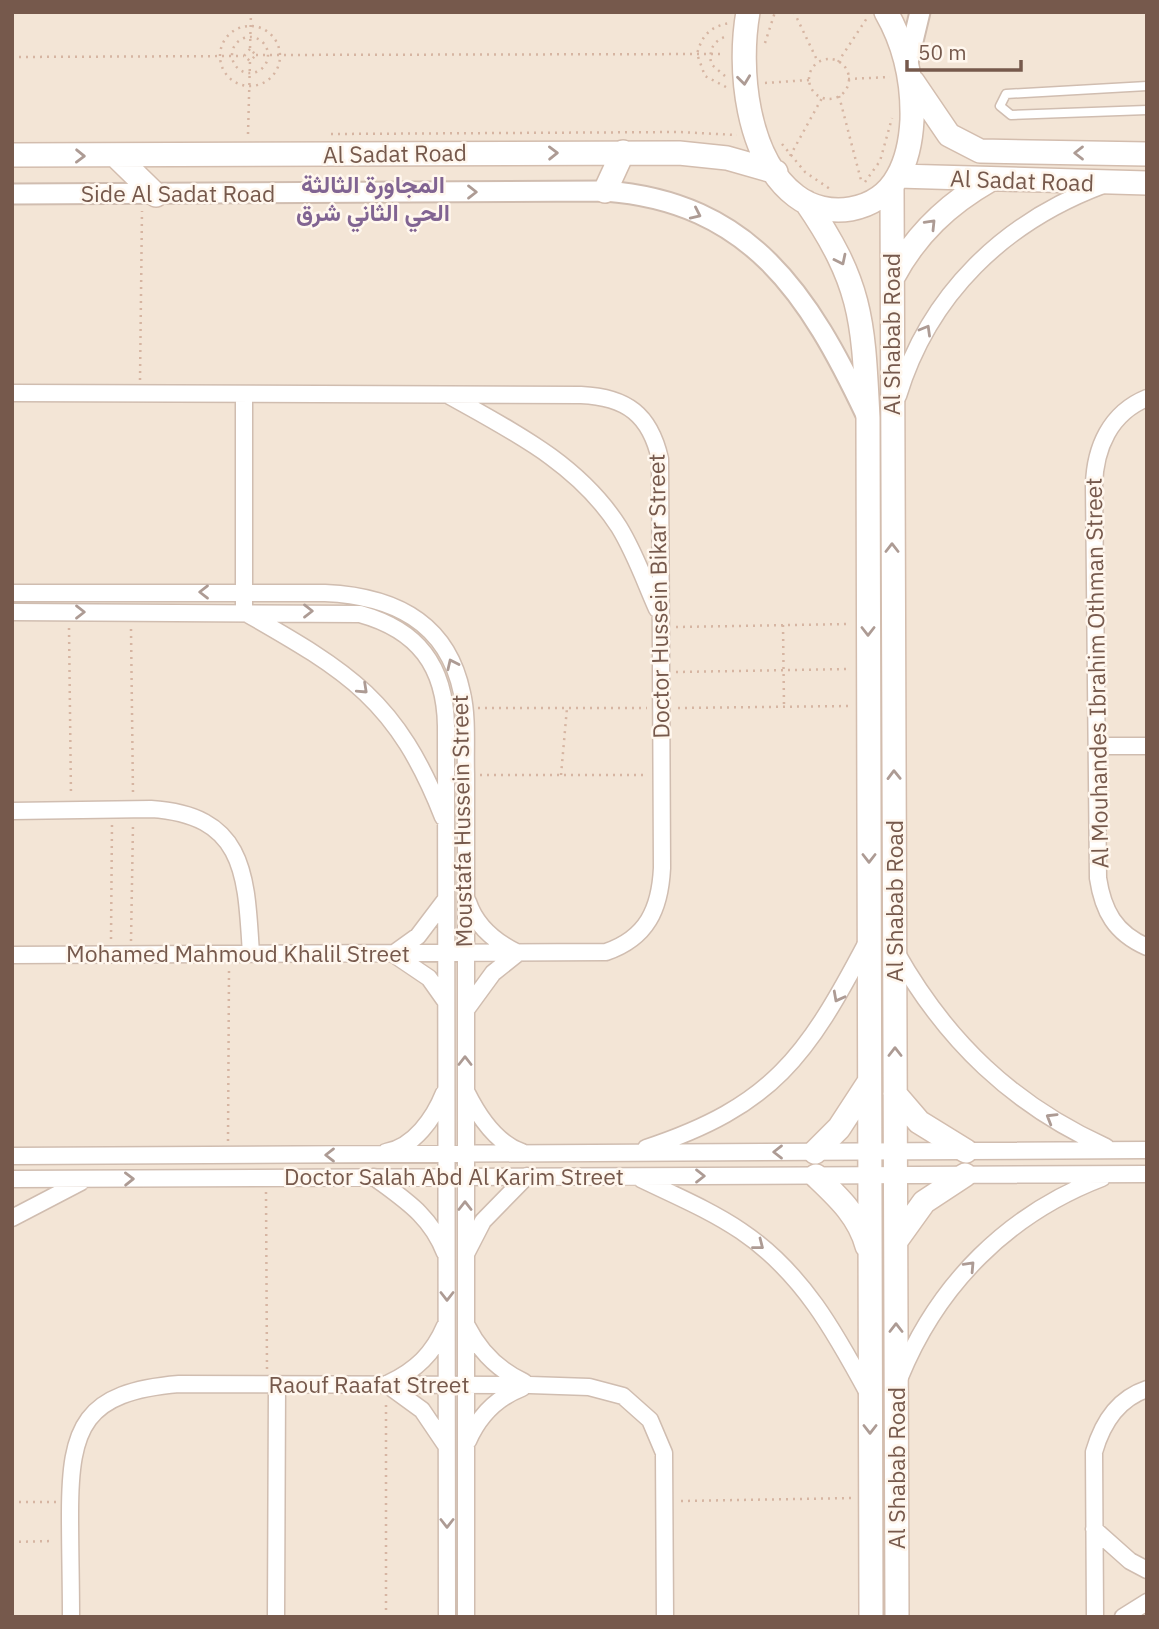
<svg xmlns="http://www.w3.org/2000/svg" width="1159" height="1629" font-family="'IBM Plex Sans',Vazirmatn,sans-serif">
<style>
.residential{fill:#f3e5d6}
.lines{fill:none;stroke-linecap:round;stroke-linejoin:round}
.service-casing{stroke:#d0bdb0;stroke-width:11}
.minor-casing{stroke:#d0bdb0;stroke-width:19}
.tertiary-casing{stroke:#d0bdb0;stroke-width:23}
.secondary-casing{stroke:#d3bdae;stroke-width:26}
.path{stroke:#d6b5a2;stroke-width:2.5;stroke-dasharray:2 5;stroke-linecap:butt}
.service{stroke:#fff;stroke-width:8}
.minor{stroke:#fff;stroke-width:16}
.tertiary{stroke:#fff;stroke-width:19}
.secondary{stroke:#fff;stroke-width:23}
.oneway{stroke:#ad9b94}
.labels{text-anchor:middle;stroke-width:5;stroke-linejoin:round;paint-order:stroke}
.street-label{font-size:23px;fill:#76594c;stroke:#fff7ee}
.neighbourhood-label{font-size:24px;font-weight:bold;fill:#816492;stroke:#fff7ee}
</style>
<rect width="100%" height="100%" fill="#fcf3e8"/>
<path class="residential" d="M 12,12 L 1147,12 L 1147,1617 L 12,1617 Z"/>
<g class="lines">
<g class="service-casing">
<path id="service" d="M 1147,86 L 1006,94 L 1000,106 L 1011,115 L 1147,110"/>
</g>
<g class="minor-casing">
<path id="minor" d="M 12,393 L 581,395 C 627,397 650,415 660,459 L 662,868 C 660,909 647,938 606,952 L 12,955
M 244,394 L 244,612 C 349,672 397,700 443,817
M 448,395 C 512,431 578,463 619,527 C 635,553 645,582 657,609
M 898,396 C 929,294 1004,222 1103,185
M 1147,398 C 1110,413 1095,448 1094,485 L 1098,878 C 1103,911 1115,933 1147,947
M 12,593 L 325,593 C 392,596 447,621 462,693 C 468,719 465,748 466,774 L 466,1617
M 12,612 L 360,614 C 418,630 445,666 446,726 L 447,1617
M 1097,746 L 1147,746
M 12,811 L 151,809 C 247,815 246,877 251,954
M 468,902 C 476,926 494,941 516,952
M 896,952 C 946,1041 1013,1105 1106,1147
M 393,954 L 418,936 L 446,899
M 395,955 L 429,978 L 446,1002
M 466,1010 L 493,973 L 518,953
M 467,1093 C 479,1117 496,1143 522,1152
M 646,1148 C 773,1106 807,1056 867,942
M 386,1152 C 414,1147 434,1118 444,1093
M 12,1156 L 1147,1150
M 374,1177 C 405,1200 431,1216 445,1253
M 12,1179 L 1147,1174
M 641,1179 C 674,1195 710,1210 741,1231 C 802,1272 835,1332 869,1395
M 12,1218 L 81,1182
M 467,1252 L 483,1221 L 527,1176
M 467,1326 C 480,1352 498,1370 524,1382
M 900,1377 C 938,1284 1008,1214 1102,1178
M 389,1383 C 416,1370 433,1354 445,1326
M 389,1386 L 422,1410 L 445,1444
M 468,1441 C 479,1416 496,1398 522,1388
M 1094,1529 L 1130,1561 L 1147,1570
M 71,1617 C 71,1583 70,1549 70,1514 C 70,1426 84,1392 179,1384 L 530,1385 L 589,1387 L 623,1396 L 650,1420 L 664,1453 L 665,1617
M 276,1617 L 277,1385
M 1095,1617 L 1094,1452 C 1102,1424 1117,1399 1147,1389
M 1123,1617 L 1147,1602"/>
</g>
<g class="tertiary-casing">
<path id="tertiary" d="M 907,66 L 920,12
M 12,194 L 605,191 C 751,202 809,295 866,415"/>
</g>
<g class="secondary-casing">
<path id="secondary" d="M 748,12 C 738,68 746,158 796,196 C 827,220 878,213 898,176 C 907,160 911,139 912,120 C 913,82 905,45 886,12
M 913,82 L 949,135 L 980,151 L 1147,154
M 12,155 L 679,153 L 727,158 L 776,172
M 116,156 L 156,195
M 898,176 L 1147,183
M 892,185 L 897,1617
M 605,191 L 623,152
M 806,202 C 863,285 863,321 868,418 L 871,1617
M 893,277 C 916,234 948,204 990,180
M 895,1094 L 919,1122 L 966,1151
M 815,1152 L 839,1128 L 869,1082
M 816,1176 C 838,1197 859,1216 867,1246
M 896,1241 L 924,1202 L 965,1175"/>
</g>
<path class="path" d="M 794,12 L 818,62
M220 56a30 30 0 1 1 60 0a30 30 0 1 1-60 0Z
M232 55a18 18 0 1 1 36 0a18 18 0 1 1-36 0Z
M 765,43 L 775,12
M 250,49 L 244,56 L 250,61 L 256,55 L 250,49 L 251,12
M 256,55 L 725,54
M 12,57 L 244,56
M809 79a20 20 0 1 1 40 0a20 20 0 1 1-40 0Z
M 838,62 L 867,18
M 725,76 L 711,64 C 709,49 713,41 727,36
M 848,79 L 890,77
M 765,83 L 809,80
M 726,87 L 705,76 L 697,54 C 702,35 710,27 729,23
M 839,96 L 862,184
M 248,134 L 250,61
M 331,134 L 679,132 L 737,135
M 782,144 L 805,172 L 830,189
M 790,156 L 822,98
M 865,182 L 880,161 L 892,118
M 140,380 L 142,211
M 783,625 L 784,706
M 676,627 L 851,624
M 69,628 L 71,796
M 131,629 L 133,794
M 676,672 L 851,669
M 478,708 L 647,708
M 678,708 L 850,706
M 480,775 L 645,775
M 561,775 L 567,708
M 111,939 L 112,823
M 131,941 L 133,825
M 228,1141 L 229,970
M 266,1192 L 267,1371
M 681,1501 L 853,1498
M 12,1502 L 57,1502
M 12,1542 L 54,1541
M 386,1617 L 386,1403"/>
<use href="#service" class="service"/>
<use href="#minor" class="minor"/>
<use href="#tertiary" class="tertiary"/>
<use href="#secondary" class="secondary"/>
</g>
<defs><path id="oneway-chevron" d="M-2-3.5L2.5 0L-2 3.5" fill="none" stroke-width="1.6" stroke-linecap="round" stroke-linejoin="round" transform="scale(1.75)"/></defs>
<g class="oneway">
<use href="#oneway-chevron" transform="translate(744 80) rotate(83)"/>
<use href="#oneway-chevron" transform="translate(553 153) rotate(-1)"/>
<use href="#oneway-chevron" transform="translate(1079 153) rotate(-180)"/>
<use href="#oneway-chevron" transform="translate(80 156) rotate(1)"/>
<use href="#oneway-chevron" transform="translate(472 192)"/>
<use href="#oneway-chevron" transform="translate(696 214) rotate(25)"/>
<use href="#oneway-chevron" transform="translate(931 224) rotate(-46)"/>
<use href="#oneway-chevron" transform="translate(841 260) rotate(64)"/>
<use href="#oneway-chevron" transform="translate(926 330) rotate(-60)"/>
<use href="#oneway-chevron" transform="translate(892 548) rotate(-90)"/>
<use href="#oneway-chevron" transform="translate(204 592) rotate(180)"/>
<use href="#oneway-chevron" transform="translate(308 611)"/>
<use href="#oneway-chevron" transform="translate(80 612)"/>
<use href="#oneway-chevron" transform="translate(868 631) rotate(90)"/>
<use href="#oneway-chevron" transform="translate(452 664) rotate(-115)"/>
<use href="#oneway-chevron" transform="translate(363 689) rotate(43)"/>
<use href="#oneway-chevron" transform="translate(894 775) rotate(-91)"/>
<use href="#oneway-chevron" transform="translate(869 858) rotate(90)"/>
<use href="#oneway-chevron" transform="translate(838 997) rotate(118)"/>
<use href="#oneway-chevron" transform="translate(895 1052) rotate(-90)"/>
<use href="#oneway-chevron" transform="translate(465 1061) rotate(-90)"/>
<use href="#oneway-chevron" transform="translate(1051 1118) rotate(-149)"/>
<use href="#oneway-chevron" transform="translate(778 1152) rotate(180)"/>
<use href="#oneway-chevron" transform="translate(330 1155) rotate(180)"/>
<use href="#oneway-chevron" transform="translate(700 1176)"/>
<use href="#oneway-chevron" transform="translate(129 1179) rotate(-1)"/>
<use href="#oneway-chevron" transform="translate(465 1206) rotate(-90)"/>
<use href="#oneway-chevron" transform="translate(759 1245) rotate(38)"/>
<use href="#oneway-chevron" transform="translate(970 1266) rotate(-47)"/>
<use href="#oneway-chevron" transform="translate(447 1296) rotate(90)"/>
<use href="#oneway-chevron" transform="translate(896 1328) rotate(-90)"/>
<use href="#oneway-chevron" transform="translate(870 1429) rotate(90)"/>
<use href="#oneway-chevron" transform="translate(447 1523) rotate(90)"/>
</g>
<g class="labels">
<g class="street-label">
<text transform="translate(395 154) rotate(-1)" y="8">Al Sadat Road</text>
<text transform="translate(1022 181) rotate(2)" y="8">Al Sadat Road</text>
<text x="178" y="202">Side Al Sadat Road</text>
<text transform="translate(892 334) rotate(-90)" y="8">Al Shabab Road</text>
<text transform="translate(659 596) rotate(-91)" y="8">Doctor Hussein Bikar Street</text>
<text transform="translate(1097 673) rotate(-91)" y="8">Al Mouhandes Ibrahim Othman Street</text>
<text transform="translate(462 821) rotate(-91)" y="8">Moustafa Hussein Street</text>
<text transform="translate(895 901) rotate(-90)" y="8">Al Shabab Road</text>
<text x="238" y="962">Mohamed Mahmoud Khalil Street</text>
<text x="454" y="1185">Doctor Salah Abd Al Karim Street</text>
<text x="369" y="1393">Raouf Raafat Street</text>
<text transform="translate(897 1468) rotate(-90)" y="8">Al Shabab Road</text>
</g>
<g class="neighbourhood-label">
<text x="373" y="193">المجاورة الثالثة<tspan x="373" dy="28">الحي الثاني شرق</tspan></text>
</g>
</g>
<rect width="1159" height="1629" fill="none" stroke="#76594c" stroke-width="28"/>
<path d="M907 60v10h114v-10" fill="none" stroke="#76594c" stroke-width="3.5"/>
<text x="918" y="60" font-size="21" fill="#76594c" stroke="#fff7ee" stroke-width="5" paint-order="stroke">50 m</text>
</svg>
